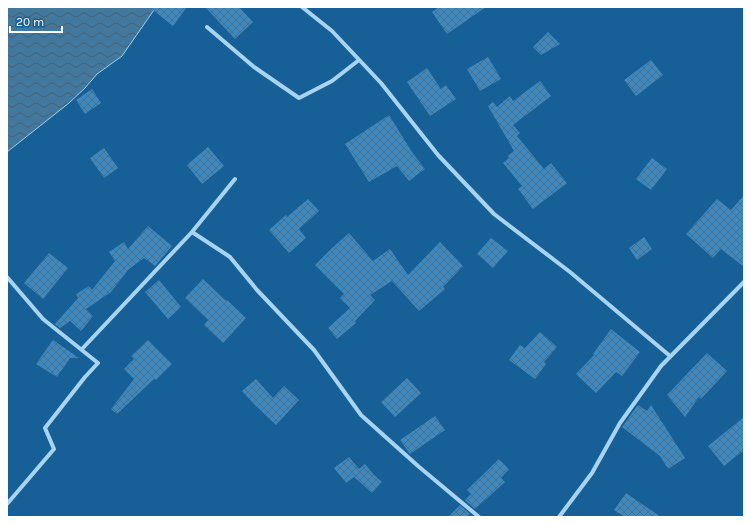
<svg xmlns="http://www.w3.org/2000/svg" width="751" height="524" font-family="Karla,sans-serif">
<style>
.water{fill:url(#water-waves);stroke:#9bd1f4}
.building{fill:url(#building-cross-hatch)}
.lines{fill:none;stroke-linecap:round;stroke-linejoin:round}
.street{stroke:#a8d4f2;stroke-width:4}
</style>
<defs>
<pattern id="water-waves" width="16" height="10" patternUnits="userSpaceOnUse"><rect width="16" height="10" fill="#43789e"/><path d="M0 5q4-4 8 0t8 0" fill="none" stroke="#486071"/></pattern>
<pattern id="building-cross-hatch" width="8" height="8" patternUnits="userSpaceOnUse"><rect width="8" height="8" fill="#3f89be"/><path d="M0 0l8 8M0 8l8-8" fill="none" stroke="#447190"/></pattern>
</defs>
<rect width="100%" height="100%" fill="#166097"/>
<path class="water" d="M 7,7 L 156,7 L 122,56 L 97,74 L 85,88 L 69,103 L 7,152 Z"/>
<path class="building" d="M 149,7 L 187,7 L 173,26 Z
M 205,7 L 239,7 L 253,22 L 235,39 Z
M 439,7 L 486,7 L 447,34 L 432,12 Z
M 548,32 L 560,44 L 541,55 L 533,47 Z
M 488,57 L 501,79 L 480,91 L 467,69 Z
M 651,60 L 663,75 L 636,96 L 624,80 Z
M 427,68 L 441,89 L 446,85 L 456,99 L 430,116 L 407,82 Z
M 540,81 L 551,96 L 513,125 L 520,133 L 517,136 L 544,169 L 551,163 L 567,183 L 533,209 L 518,189 L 522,186 L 503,163 L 509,158 L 507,156 L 514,151 L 488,106 L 493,102 L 497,107 L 510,96 L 513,101 Z
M 92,89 L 101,103 L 85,114 L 76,100 Z
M 389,115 L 412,152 L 425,169 L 409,181 L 397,166 L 369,182 L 345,144 Z
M 208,147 L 224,166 L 202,184 L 187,165 Z
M 104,148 L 118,168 L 104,178 L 90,158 Z
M 652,158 L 667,169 L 651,190 L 636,179 Z
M 744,195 L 744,267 L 721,249 L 713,258 L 686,234 L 717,199 L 731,210 Z
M 308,199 L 319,211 L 299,229 L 306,238 L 289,253 L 269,230 L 286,215 L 287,217 Z
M 148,226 L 172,246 L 155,266 L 144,258 L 128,270 L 111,292 L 86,309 L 93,316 L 81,331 L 70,321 L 60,328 L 56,325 L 55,324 L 78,298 L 76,294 L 89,286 L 92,290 L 115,261 L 109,252 L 124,242 L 128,249 Z
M 349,233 L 373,261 L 390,249 L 408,275 L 440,242 L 463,266 L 443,287 L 445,289 L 419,311 L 392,281 L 370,295 L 375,300 L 355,321 L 356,323 L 337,339 L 328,328 L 350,308 L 340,298 L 344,294 L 315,265 L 331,249 Z
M 644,237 L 652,249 L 637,260 L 629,248 Z
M 491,238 L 508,251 L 493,268 L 477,254 Z
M 49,253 L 68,268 L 43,299 L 24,283 Z
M 203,279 L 226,301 L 227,300 L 246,318 L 223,343 L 204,325 L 208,320 L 185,298 Z
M 159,280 L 181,307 L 168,319 L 145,292 Z
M 611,329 L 640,352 L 622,376 L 616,372 L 596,393 L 576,374 L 594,355 L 593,354 Z
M 540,332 L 557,347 L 544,362 L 546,364 L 535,379 L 509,360 L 520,345 L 525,348 Z
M 53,340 L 79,358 L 70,358 L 57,377 L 36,364 Z
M 148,340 L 172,364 L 156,380 L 154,379 L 117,414 L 111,409 L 134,379 L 124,369 L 134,359 L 131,356 Z
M 707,353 L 727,371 L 701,399 L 699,397 L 685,417 L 667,395 Z
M 407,378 L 421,393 L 395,417 L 381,402 Z
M 256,379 L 273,398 L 284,386 L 299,400 L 276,425 L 254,404 L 242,391 Z
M 638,405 L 647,411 L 651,405 L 685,458 L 668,469 L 660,456 L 622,427 Z
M 435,416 L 445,430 L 410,454 L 400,440 Z
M 744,417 L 744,450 L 724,466 L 708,446 Z
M 349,457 L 359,469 L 365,464 L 374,475 L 382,482 L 372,493 L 354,477 L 346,483 L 334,468 Z
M 499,459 L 509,469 L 501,478 L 505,482 L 475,509 L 465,500 L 471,494 L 467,490 Z
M 626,493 L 661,517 L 625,517 L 614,510 Z
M 460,505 L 470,514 L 467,517 L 448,517 Z"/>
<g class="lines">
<path class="street" d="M 302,7 L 332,31 L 381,83 L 438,155 L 494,214 L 570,272 L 670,356
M 207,27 L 254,67 L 299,98 L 332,81 L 359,60
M 192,232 L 235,179
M 7,277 L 43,319 L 98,363 L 85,377 L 45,428 L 54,449 L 7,504
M 82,349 L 192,232 L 230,257 L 257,290 L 314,350 L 361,415 L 418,466 L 479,517
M 559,517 L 592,473 L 620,423 L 661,366 L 744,282"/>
</g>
<rect width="751" height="524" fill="none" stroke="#ffffff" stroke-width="16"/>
<path d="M10 26v6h52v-6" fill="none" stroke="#ffffff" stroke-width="2"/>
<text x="16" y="26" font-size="12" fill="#ffffff" stroke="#166097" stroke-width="3" paint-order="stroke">20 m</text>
</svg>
